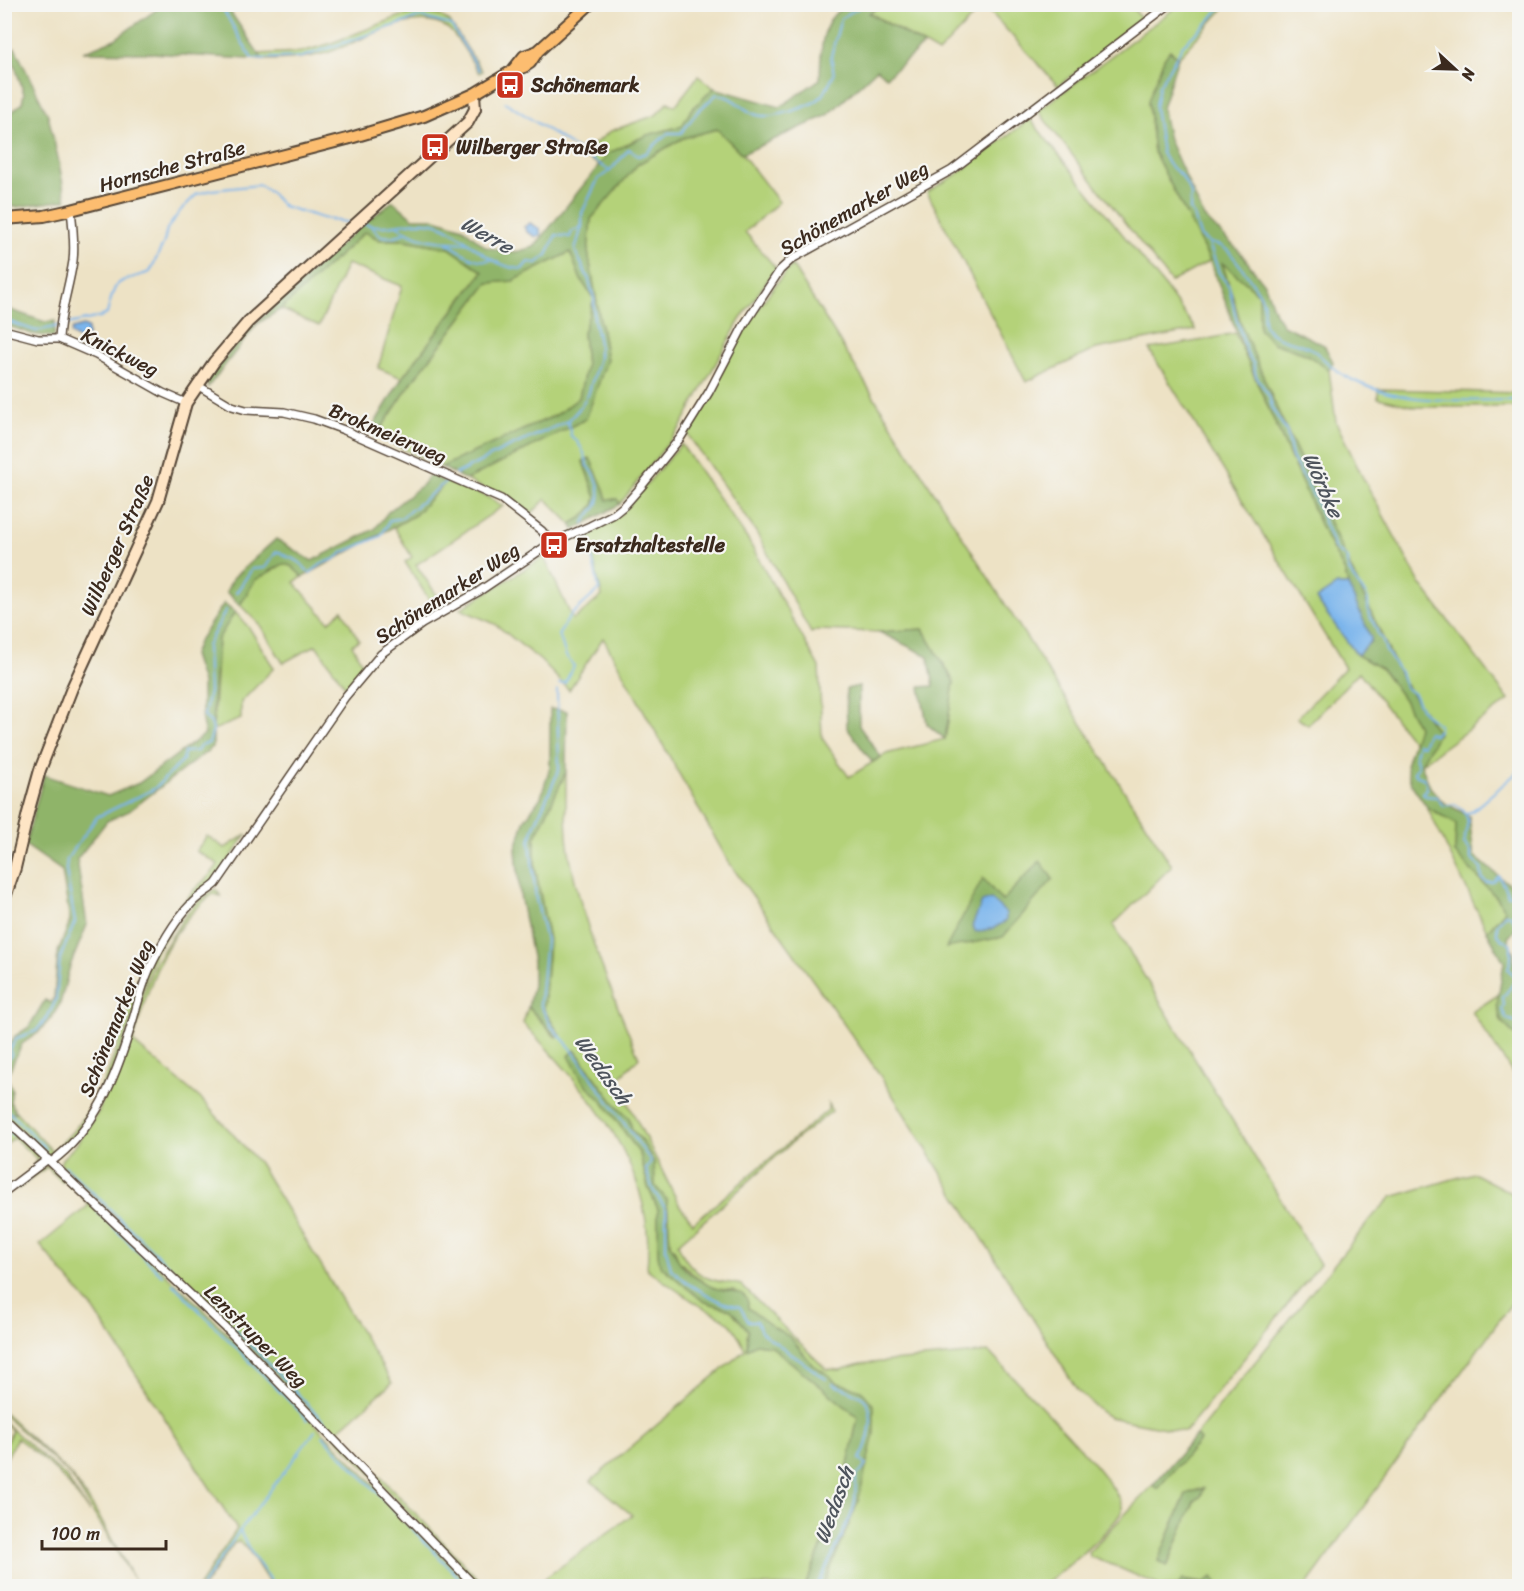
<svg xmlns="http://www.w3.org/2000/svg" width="1524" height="1591" font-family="Sriracha,sans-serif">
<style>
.green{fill:#b4d279;stroke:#787e4c;stroke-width:1.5;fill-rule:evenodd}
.forest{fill:#8fb469;stroke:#656f44;stroke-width:1.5}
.water{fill:#7bb5ec;stroke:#5b7085;stroke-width:1.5}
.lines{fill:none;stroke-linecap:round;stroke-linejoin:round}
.stream{stroke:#7bb5ec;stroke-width:2}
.street-casing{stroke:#564637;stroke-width:10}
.secondary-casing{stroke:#564637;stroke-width:14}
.primary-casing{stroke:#564637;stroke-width:14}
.street{stroke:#fff;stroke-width:7}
.secondary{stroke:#fee5c5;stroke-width:10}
.primary{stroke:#fcbd6f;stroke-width:10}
.labels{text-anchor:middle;stroke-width:4.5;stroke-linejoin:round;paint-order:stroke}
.poi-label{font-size:20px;font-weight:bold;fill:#3b2a1e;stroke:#f6f6f2;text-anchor:start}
.street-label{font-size:20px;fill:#3b2a1e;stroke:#f6f6f2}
.water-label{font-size:21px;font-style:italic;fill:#4e545c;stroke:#f6f6f2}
</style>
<rect width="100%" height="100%" fill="#f6f6f2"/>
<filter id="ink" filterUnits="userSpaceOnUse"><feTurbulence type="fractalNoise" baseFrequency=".0167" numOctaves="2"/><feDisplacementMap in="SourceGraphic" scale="12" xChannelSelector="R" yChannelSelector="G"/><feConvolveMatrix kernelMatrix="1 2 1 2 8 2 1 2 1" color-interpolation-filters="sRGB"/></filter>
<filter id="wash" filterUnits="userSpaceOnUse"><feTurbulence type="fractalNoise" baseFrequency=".008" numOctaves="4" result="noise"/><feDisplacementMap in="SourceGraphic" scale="24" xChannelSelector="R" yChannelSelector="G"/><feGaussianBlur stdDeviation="1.35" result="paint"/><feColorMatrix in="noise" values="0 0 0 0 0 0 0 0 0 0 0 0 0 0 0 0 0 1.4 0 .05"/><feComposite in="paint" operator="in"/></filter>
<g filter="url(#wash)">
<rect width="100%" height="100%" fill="#ede2c5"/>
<path class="green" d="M 882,4 L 1129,4 L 1143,20 L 1058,86 L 984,5 L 938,53 L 869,12 Z
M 1179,5 L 1227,5 L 1178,58 L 1171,51 L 1148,101 L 1154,152 L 1210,261 L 1171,282 L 1038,111 Z
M 420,11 L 441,16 L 450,22 L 482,71 L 479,73 C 471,61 458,35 447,28 C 414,6 360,43 326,53 C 304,59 285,60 263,60 L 258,54 L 301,52 L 329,44 L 398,17 Z
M 698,76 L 714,88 L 691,110 L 682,126 C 652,134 619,141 599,165 L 581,154 L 611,131 L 656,115 L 668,102 L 675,106 Z
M 1030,119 L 1165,287 L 1196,330 L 1096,349 L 1026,382 L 927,192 L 956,175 Z
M 717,129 L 742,154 L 779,202 L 745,232 L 776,268 L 740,320 L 680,428 L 620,504 L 617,499 L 607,500 L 604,489 L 583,462 L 596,498 L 594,505 L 583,517 L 571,524 L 546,499 L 530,515 L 507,499 L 466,480 L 585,419 L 607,360 L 588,252 L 591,219 L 638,164 L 683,138 Z
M 365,232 L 380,240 L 405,240 L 449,248 L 483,271 L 402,378 L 378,368 L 402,286 L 347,264 L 319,326 L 281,309 Z
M 570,252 L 581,280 L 594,299 L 583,333 L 586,366 L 579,398 L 556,415 L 441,467 L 376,436 L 412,382 L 488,283 L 513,281 Z
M 1222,262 L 1259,294 L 1274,343 L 1306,354 L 1329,370 L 1336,422 L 1362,476 L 1421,585 L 1509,700 L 1421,764 L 1438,733 L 1402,679 L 1278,411 L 1242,327 Z
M 792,265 L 907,450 L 1172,866 L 1113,925 L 1320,1264 L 1185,1432 L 1109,1417 L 1101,1412 L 1078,1391 L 878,1072 L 728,861 L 603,638 L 569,690 L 541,661 L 495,624 L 460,609 L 544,557 L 573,620 L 602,596 L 587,532 L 622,513 L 681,444 L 748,540 L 819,667 L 822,738 L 849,777 L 886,754 L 945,739 L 954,682 L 923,629 L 879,632 L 817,630 L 811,633 L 756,532 L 688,435 C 719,377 747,314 792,265 Z
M 1235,333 L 1324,533 L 1345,572 L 1348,585 L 1337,585 L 1317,599 L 1357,655 L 1382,669 L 1403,698 L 1418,727 L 1413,742 L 1359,672 L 1308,725 L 1297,718 L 1345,668 L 1149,349 L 1204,340 Z
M 1378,389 L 1519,393 L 1519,407 L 1416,407 L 1378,398 Z
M 446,482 L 486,496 L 503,506 L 416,565 L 443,604 L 435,609 L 405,562 L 412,557 L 394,527 L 415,515 Z
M 283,564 L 291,566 L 303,577 L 294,582 L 329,622 L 342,610 L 359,640 L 352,645 L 365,668 L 347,689 L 316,645 L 283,663 L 260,625 L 240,605 L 255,580 Z
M 235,612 L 250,629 L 274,668 L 241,702 L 241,719 L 213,730 L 218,638 Z
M 566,772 C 566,796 565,821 568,845 C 579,917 611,991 639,1058 L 618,1079 L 621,1089 L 680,1206 L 693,1223 L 828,1110 L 828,1104 L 832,1111 L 795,1140 L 678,1244 C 684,1260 696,1276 714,1280 C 723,1283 732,1282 741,1285 L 826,1369 L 840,1370 L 860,1364 L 989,1352 C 1008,1374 1128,1489 1122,1510 C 1117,1526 1058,1575 1042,1586 L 823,1586 L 858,1502 L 860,1390 L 835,1382 L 830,1376 L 812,1364 L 790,1337 L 773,1327 L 748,1308 L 734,1290 L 714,1289 L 695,1276 L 678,1260 L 675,1250 L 670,1244 L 667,1200 L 655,1186 L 654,1162 L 643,1142 L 632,1130 L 629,1118 L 618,1108 L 576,1052 L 582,1080 L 604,1103 L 640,1154 L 648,1187 L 658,1209 L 658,1254 L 660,1265 L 703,1301 L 731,1310 L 748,1330 L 747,1337 L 756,1344 L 771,1346 L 858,1417 L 840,1503 L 805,1586 L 534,1586 L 632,1515 L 591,1481 L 745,1350 C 730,1313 722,1321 693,1301 C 677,1291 662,1280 647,1269 C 657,1165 589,1093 523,1023 L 528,1007 L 555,1037 L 544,1010 L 549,940 L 535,867 L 535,838 Z
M 1427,807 L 1456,824 L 1455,853 L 1498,899 L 1505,911 L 1487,931 Z
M 247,834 L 218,876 L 191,901 L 157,949 L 109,1080 L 95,1109 L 78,1133 L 57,1154 L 50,1156 L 47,1154 L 6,1116 L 16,1112 L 52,1151 C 96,1117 113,1063 128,1012 C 134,993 139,972 148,955 C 161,932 176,911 193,891 C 201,882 212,876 218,864 L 196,851 L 207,836 L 225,848 Z
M 215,889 L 221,896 L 213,894 C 165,930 148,986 133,1042 L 201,1099 L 259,1163 L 392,1383 L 336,1432 L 348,1444 L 350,1449 L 353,1448 L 485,1586 L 479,1586 L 240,1338 L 60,1164 L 62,1159 L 76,1145 L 99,1111 L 154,965 L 182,920 L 195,904 Z
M 1501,993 L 1501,1021 L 1519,1039 L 1519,1083 L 1472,1012 Z
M 4,1122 L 39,1154 L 38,1162 L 34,1164 L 37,1159 L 14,1138 L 5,1146 Z
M 46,1165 L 49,1166 L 64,1180 L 62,1182 L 47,1167 L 18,1189 L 17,1186 Z
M 1473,1173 L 1519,1197 L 1519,1293 L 1306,1586 L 1218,1586 L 1219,1585 L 1183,1580 L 1178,1586 L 1160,1586 L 1115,1566 L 1090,1557 L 1088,1553 L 1153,1485 L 1157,1489 L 1200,1440 L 1196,1435 L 1374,1215 L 1392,1197 ZM 1203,1488 L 1201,1496 L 1194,1501 L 1168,1565 L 1158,1561 L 1186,1494 Z
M 83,1196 L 204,1310 L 266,1373 L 472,1586 L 271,1586 L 249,1551 L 239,1541 L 234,1543 L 204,1586 L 199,1586 L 237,1529 L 94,1310 L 40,1245 L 89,1205 L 82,1197 Z
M 5,1413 L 72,1476 L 94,1508 L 138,1586 L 71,1476 L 5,1416 Z
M 4,1422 L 66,1477 L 89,1512 C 66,1478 49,1463 17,1438 L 5,1461 L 5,1445 L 12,1431 Z"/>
<path class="forest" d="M 225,4 L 263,60 L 151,53 L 83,52 L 115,39 L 163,5 Z
M 847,5 L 882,5 L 869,13 L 924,45 L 886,77 L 877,69 L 828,115 L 742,154 L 717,129 L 683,138 L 638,164 L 591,219 L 588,252 L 607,360 L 586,419 L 466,480 L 441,467 L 556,415 L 579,398 L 586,366 L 583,333 L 594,299 L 581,280 L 570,252 L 513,281 L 488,283 L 412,382 L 376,436 L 369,433 L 402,378 L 483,272 L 449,248 L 405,240 L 380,240 L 365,232 L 281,309 L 257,324 L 208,387 L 206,381 L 245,333 L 356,230 L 393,201 L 413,218 L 433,218 L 463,228 L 486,247 L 512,253 L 534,247 L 609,153 L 647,135 L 682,126 L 691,110 L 714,88 L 780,107 L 820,79 C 821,52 819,19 847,5 Z
M 15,48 L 48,115 L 58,158 L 66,200 L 17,207 L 5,206 L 5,118 L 22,103 L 24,94 L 10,51 Z
M 1170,50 L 1178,58 L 1162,108 L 1169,140 L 1204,217 L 1240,252 L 1265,285 L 1275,313 L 1283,325 L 1324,345 L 1333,362 L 1329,370 L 1306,354 L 1273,343 L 1259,329 L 1259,294 L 1222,263 L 1242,327 L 1278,411 L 1402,679 L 1438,733 L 1421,764 L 1430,787 L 1443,802 L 1469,816 L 1474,856 L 1516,890 L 1519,900 L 1519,925 L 1508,938 L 1514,955 L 1516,1010 L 1519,1014 L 1519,1039 L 1501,1021 L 1497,1005 L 1504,962 L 1487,931 L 1505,911 L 1498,899 L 1455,853 L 1456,824 L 1427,807 L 1411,784 L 1406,765 L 1418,727 L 1403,698 L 1382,669 L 1357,655 L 1371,641 L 1348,585 L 1345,572 L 1324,533 L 1246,357 L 1210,261 L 1154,152 L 1148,101 L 1164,58 Z
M 5,308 L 45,322 L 55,321 L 54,337 L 32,334 L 5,325 Z
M 590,458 L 604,489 L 607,500 L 617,499 L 620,504 L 574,530 L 571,524 L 583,517 L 594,505 L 596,498 L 583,461 Z
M 430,475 L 446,482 L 415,515 L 303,577 L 291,566 L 283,564 L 255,580 L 240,605 L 226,592 L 233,578 L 276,539 L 312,561 L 375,529 L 388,512 L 421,486 Z
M 224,603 L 235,612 L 218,639 L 213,705 L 213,747 L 129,811 L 107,821 L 77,859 L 87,925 L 70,966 L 60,1004 L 52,1017 L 38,1033 L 22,1044 L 7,1076 L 12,1089 L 10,1102 L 16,1112 L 6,1116 L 5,1115 L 5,1052 L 15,1036 L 29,1027 L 45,1000 L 51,1003 L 54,998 L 58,952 L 70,921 L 62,871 L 25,845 L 44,775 L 108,796 L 139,783 L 205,734 L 202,722 L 202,683 L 193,655 L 198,642 Z
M 923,629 L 954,682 L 945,739 L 927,724 L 920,687 L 934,686 L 928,656 L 879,632 Z
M 859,686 L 859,726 L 881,757 L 872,762 L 847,728 L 846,689 Z
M 550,709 L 567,711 L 566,772 L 535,838 L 535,867 L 549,940 L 544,1010 L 559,1033 L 560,1035 L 557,1037 L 528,1007 L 533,985 L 533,962 L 520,895 L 516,849 L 524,821 L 541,797 L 550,767 Z
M 1040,861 L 1053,879 L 1003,937 L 946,948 L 983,878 L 1002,901 Z
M 575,1050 L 618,1108 L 629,1118 L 632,1130 L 643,1142 L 654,1162 L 655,1186 L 667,1200 L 670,1244 C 675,1250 675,1255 679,1261 C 685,1272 701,1282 712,1287 C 724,1293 750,1286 748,1308 L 773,1327 L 790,1337 L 812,1364 L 830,1376 L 835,1382 L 861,1390 L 874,1406 L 874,1434 L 858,1502 L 823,1586 L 805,1586 L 840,1503 L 858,1417 L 771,1346 L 756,1344 L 747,1349 L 748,1330 L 731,1310 L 703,1301 L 660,1265 L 658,1254 L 658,1209 L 648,1187 L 640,1154 L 604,1103 L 582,1080 L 569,1056 Z
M 1196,1435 L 1200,1440 L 1157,1489 L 1153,1485 Z
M 1204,1488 L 1201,1496 L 1194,1502 L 1167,1566 L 1158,1561 L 1186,1494 Z
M 1213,1577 L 1219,1585 L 1218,1586 L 1178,1586 L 1182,1580 L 1201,1584 Z"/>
<path class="water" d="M 530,223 L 540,229 L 541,235 L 536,237 L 527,232 L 524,227 Z
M 83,326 L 88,328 L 88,337 L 80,340 L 71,334 L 72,329 Z
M 1337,585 L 1348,585 L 1371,638 L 1371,641 L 1357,655 L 1316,599 Z
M 991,899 L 1006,913 L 1006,921 L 994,928 L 976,932 L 972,926 L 982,902 Z"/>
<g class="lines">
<path class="stream" d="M 220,4 L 252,59 L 302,57 L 420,17 L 451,25 L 479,70
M 1223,4 L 1210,20 L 1183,45 L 1159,86 L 1155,107 L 1162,153 L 1168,164 L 1182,176 L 1191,193 L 1190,210 L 1194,216 L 1200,236 L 1209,243 L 1219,273 L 1229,286 L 1236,318 L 1248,356 L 1253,363 L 1256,376 L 1269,396 L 1273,410 L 1287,432 L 1292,457 L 1314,497 L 1335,549 L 1347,558 C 1346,573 1358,584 1366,595 C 1370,600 1367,607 1369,613 C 1371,621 1378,628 1378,636 L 1382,638 L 1386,651 L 1400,672 L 1405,687 L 1414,694 L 1423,712 L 1439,725 L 1439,729 L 1434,735 L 1428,732 L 1423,745 L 1418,744 L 1415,754 L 1418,767 L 1414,772 L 1418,776 L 1425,779 L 1427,789 L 1423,793 L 1426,796 L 1437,797 L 1443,806 L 1454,804 L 1464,810 L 1468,821 L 1464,843 L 1471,851 L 1471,859 L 1481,868 L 1482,878 L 1486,882 L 1493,882 L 1499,876 L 1508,895 L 1514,894 L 1520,899
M 505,102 L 610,171
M 363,224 C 370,225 378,227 386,226 C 403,225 420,219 437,224 C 467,234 488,268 522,269 L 528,262 L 537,263 L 547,255 L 556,235 L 570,237 L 572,231 L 579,229 L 582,225 L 582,213 L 598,179 L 610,171 L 629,149 L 638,156 L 646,153 L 668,133 L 681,133 L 698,111 L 717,94 C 732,96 741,108 754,114 C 768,121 813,107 823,95 C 827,89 830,81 834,75 L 831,56 L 841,18 L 865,4
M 397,225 C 417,242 443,242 468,243
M 371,226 L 381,236 L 392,237 L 405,233
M 447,243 C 462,251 472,263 490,260
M 1210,243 C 1214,244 1220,245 1223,247 C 1232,252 1261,293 1263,302 C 1265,311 1261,321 1267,329 C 1278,342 1300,341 1313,350 C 1324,358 1332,369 1345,376 C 1398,406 1460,400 1520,400
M 4,320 L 36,331 L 100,317 L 107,314 C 116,276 115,284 150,272 L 164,242 L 167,229 L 181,210 L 197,194 L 212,190 L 259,185 L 271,193 L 283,206 L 322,218 L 351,223
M 568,421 L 571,436 C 579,441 587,456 587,466 C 598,474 603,494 596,507 C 592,512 587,517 584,523
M 456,474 L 505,449 L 568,421 L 579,409 L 588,395 L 599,358 L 599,343 L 594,319 L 594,299 L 589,280 L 575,250 L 582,226
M 236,593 L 252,569 L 265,568 L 276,552 L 280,552 C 286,558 292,557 299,562 C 304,565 305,570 310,573 L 323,563 L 335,559 L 344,552 L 381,536 L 390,520 L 401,518 L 446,482
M 559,684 L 565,683 L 574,666 L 566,656 L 559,634 L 570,616 L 599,590 L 587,532
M 557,690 L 559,770 L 533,829 L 530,842 L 536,899 L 546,940 L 540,1004 L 551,1026 L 570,1047 L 651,1161 L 646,1170 L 653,1190 L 666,1209 L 666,1249 L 671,1269 L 690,1285 L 721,1302 L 740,1307 L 748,1321 L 757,1321 L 761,1332 L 826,1379
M 1466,813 L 1471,812 L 1520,770
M 8,873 L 12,858
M 1520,917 L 1513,920 L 1511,915 L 1505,914 L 1497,925 L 1497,934 L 1501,939 L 1511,944 L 1511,959 L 1508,969 L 1517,979 L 1503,997 L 1504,1005 L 1502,1010 L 1507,1019 L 1519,1023 L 1520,1028
M 4,1063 L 11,1055 L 10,1049 L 17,1038 L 36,1031 L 47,1018 L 56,1000 L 60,958 L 75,922 L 66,870 L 67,859 L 97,817 L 154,789 L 183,760 L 184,752 L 197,751 L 201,745 L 209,743 L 213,730 L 211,723 L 204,716 L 209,692 L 207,646 L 226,610
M 4,1107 L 46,1149
M 4,1128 L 13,1135
M 65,1166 L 244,1338 L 333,1431
M 17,1187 L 30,1177
M 98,1212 L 162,1275
M 173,1284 L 308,1420
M 323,1436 L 467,1586
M 240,1531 L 247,1546 L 274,1586
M 202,1586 L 241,1529 L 315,1431
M 817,1586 L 842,1536 C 842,1528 847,1525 850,1518 C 857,1503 855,1489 856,1475 L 861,1472 L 866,1465 L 860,1459 C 868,1445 878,1410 863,1398 C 854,1392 842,1388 833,1384"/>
</g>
</g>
<g filter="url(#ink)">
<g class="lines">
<g class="street-casing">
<path id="street" d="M 4,330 L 38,339 L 59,339
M 59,339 L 96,355 L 163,393 L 186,403
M 59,339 C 60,312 69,288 73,261 C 75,245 73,227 71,210
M 197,385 L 232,406 L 246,410 L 284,412 L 314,419 L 344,430 L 501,499 L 542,531 L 551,543
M 4,1118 L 230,1332 L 475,1586
M 51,1162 C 95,1130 116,1077 131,1026 C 137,1007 141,988 149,970 C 160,947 173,922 191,904 C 198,896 208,891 216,884 L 345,697 L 381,654 L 422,624 L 478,592 L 551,543 L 590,526 L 614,514 L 625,505 L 640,488 L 681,437 L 709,392 L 744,325 L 780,270 L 792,259 L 952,170 L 1170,4
M 4,1192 L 48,1159"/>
</g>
<g class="secondary-casing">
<path id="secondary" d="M 4,900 L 15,868 L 28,813 L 40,770 L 72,688 L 158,501 L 186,403 L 214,362 L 248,322 L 468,122 L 475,109 L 474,94"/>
</g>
<g class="primary-casing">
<path id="primary" d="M 512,71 L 524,56 L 538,51
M 4,219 L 44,216 L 71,210 L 347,139 L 424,116 L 474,94 L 512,71 L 524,67 L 530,63 L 538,51 L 590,4"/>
</g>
<use href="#street" class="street"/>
<use href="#secondary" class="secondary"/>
<use href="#primary" class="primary"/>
</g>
</g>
<defs>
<g id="bus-square" transform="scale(1.5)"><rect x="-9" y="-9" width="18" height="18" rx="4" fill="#c8321e" stroke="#f6f6f2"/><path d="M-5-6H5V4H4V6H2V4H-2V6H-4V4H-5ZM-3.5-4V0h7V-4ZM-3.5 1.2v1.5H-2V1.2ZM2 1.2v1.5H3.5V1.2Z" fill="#fff"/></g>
</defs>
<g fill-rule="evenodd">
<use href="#bus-square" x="510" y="85"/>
<use href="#bus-square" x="435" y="147"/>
<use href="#bus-square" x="554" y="545"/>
</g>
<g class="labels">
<g class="poi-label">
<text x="531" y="92">Schönemark</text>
<text x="456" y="154">Wilberger Straße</text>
<text x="575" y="552">Ersatzhaltestelle</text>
</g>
<g class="street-label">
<text transform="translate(172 166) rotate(-15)" y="7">Hornsche Straße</text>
<text transform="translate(854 208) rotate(-30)" y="7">Schönemarker Weg</text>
<text transform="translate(120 352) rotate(27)" y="7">Knickweg</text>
<text transform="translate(388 433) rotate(23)" y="7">Brokmeierweg</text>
<text transform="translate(117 545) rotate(-66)" y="7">Wilberger Straße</text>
<text transform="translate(447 593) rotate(-33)" y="7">Schönemarker Weg</text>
<text transform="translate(116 1018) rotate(-68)" y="7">Schönemarker Weg</text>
<text transform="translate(256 1336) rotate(45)" y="7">Lenstruper Weg</text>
</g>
<g class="water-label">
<text transform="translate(487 235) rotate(29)" y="7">Werre</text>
<text transform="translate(1323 485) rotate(66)" y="7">Wörbke</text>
<text transform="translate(603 1070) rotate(54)" y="7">Wedasch</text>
<text transform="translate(834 1505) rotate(-70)" y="7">Wedasch</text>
</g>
</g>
<rect width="1524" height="1591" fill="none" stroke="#f6f6f2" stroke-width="24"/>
<g transform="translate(1455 69) rotate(112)" stroke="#f6f6f2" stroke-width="4.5" paint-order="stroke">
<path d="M0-4.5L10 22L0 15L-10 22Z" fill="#3b2a1e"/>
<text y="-9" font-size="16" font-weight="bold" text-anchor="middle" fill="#3b2a1e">N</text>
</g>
<path d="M42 1540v9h124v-9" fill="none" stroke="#3b2a1e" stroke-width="3"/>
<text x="51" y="1540" font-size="18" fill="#3b2a1e" stroke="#f6f6f2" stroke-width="4.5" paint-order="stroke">100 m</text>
</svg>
